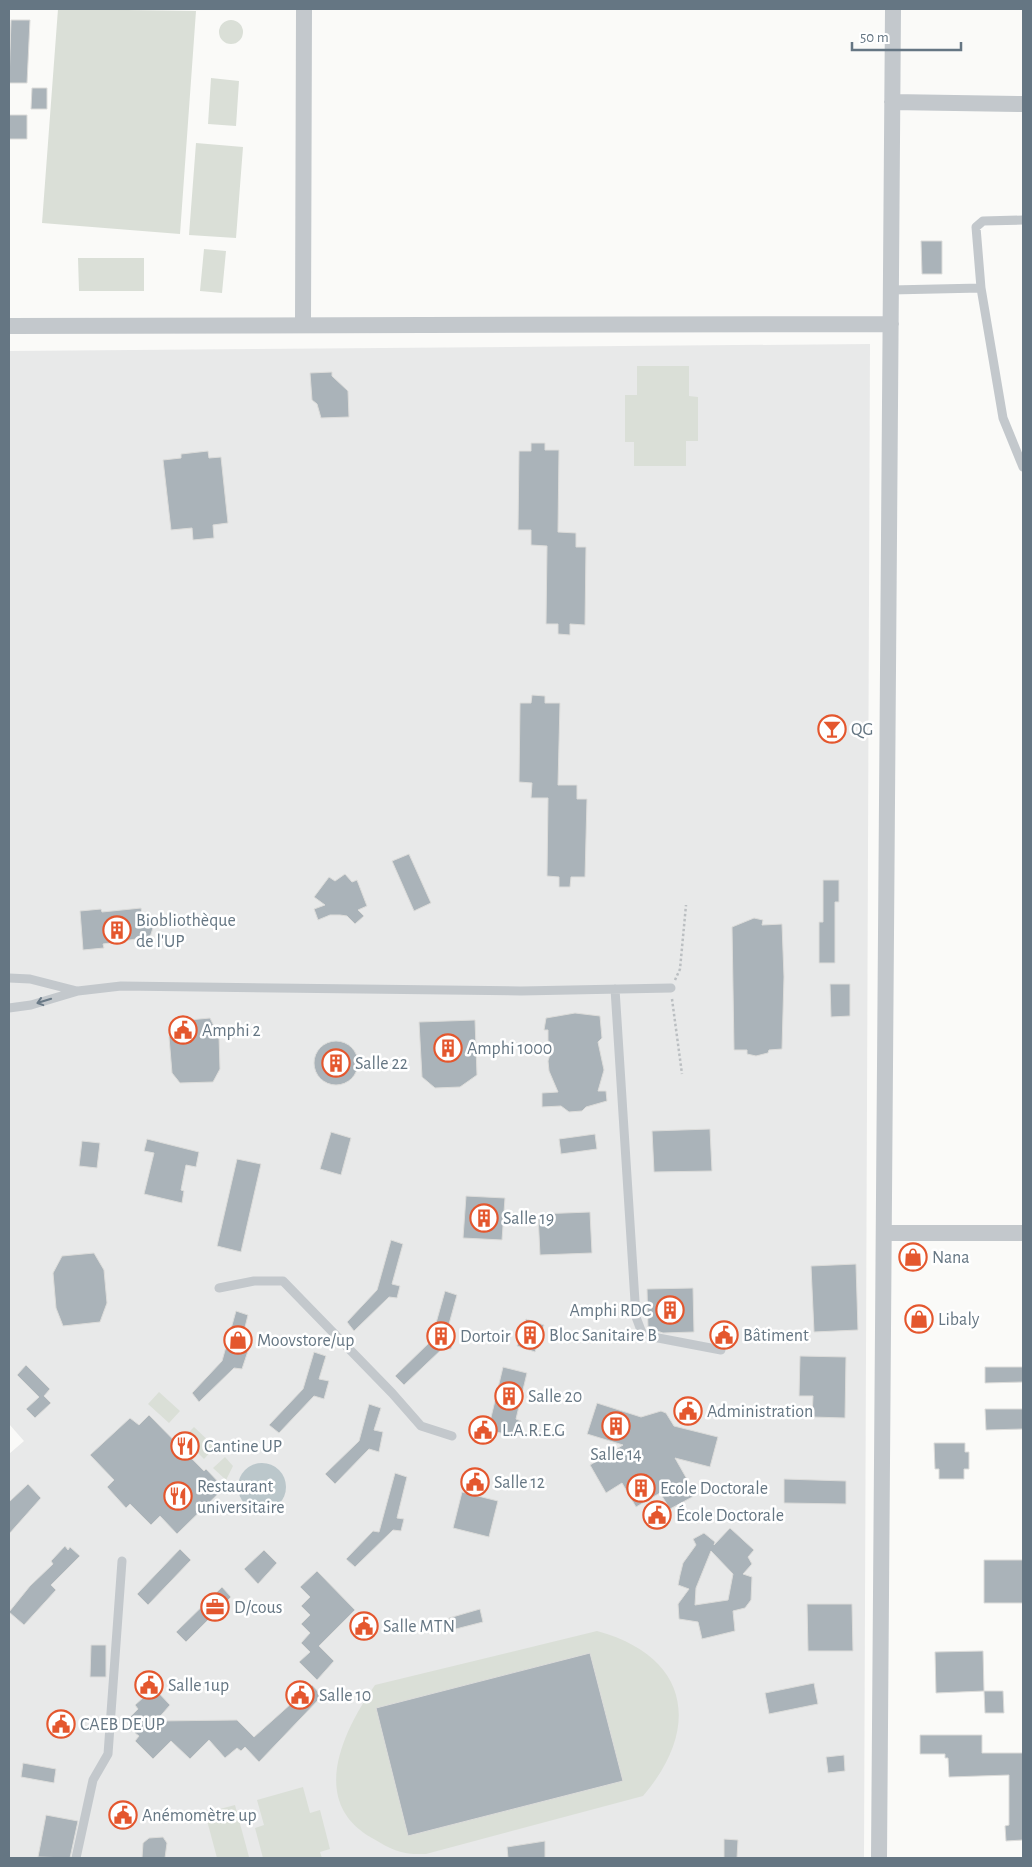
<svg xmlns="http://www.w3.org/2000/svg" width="1032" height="1867" font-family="'Alegreya Sans',sans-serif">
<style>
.built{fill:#e8e9e9}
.green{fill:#dadfd7}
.water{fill:#bbc7cb}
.building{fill:#aab3b9;stroke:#dcdcda;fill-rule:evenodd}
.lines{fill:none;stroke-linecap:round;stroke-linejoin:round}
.path{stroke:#bbbfc2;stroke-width:2.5;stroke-dasharray:2.5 2.5;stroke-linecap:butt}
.service{stroke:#c3c8cc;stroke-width:9}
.minor{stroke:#c3c8cc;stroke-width:16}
.oneway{stroke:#6a7a87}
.labels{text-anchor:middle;stroke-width:5;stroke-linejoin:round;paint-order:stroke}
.poi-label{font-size:18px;fill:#657683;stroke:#fff;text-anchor:start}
</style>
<rect width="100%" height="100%" fill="#fafaf8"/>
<path class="built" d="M 870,344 L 864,1858 L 9,1858 L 9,1454 L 24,1441 L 9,1424 L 9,351 Z"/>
<path class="green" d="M 58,9 L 196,11 L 180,234 L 42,223 Z
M219 32a12 12 0 1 1 24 0a12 12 0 1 1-24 0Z
M 211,78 L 239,81 L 236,126 L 208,124 Z
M 196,143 L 243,147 L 236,238 L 189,235 Z
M 204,249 L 226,251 L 222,293 L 200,291 Z
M 78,258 L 144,258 L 144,291 L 79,291 Z
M 637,366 L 689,366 L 689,396 L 698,397 L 698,441 L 686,441 L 686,466 L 634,466 L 634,442 L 625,442 L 625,395 L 637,395 Z
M 159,1392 L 180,1411 L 169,1423 L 148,1404 Z
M 194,1427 L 215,1447 L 204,1459 L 183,1438 Z
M 225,1457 L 233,1466 L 226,1480 L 213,1468 Z
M 597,1631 C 689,1656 702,1727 643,1796 L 426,1854 C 402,1855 392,1850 372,1838 C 308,1802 343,1731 375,1685 Z
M 303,1787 L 310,1813 L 320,1810 L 330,1849 L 320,1852 L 322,1858 L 263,1858 L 255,1828 L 264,1825 L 257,1800 Z
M 235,1805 L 249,1857 L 217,1858 L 205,1813 Z"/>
<path class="water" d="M238 1487a24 24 0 1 1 48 0a24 24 0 1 1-48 0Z"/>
<path class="building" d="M 11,20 L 30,20 L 27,83 L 9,83 Z
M 32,88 L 47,88 L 47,109 L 31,109 Z
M 9,115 L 27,115 L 27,139 L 9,139 Z
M 921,241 L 942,241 L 942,274 L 922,274 Z
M 332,372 L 332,376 L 348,391 L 349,417 L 321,418 L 317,404 L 312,400 L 310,373 Z
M 531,443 L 545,443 L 545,450 L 559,450 L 558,532 L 576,533 L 576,547 L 586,547 L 585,625 L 570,624 L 570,635 L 558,634 L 558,624 L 546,624 L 547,546 L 531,545 L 531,530 L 518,530 L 519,451 L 531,451 Z
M 208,451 L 209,458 L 221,457 L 228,523 L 213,525 L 214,538 L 193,540 L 192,528 L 171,530 L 163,460 L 181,458 L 181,454 Z
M 532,695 L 545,696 L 545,703 L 560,703 L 558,785 L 577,785 L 577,799 L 587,799 L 585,877 L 571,877 L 570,887 L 559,887 L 559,877 L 547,876 L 548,798 L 531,798 L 532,783 L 519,782 L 520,703 L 531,703 Z
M 409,854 L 431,903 L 414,911 L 392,861 Z
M 345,874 L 352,882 L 357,880 L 367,906 L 358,910 L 364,916 L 355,924 L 347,916 L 340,915 L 330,915 L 318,920 L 314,909 L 325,905 L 314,897 L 329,877 L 335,881 Z
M 823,880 L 839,880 L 839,902 L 835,902 L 835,963 L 819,963 L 819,922 L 823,922 Z
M 141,908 L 142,914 L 151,917 L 153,928 L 150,937 L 138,946 L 136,939 L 103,944 L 104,948 L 83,950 L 80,911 L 101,909 L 102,912 Z
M 754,918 L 763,920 L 762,925 L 782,924 L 784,977 L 782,1049 L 769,1050 L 768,1053 L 756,1056 L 747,1054 L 747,1050 L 734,1050 L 732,927 Z
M 830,984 L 850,984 L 850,1016 L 831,1017 Z
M 575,1013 L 600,1016 L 602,1038 L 598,1042 L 604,1070 L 598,1091 L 606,1091 L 607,1101 L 586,1107 L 582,1111 L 569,1112 L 561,1106 L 542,1107 L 542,1093 L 558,1092 L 549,1071 L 548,1061 L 553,1044 L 548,1041 L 548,1030 L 544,1030 L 546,1018 Z
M 210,1018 L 219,1036 L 220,1069 L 213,1082 L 180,1083 L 172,1073 L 169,1037 L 178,1021 Z
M 475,1020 L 477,1075 L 460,1087 L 435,1088 L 422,1077 L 419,1022 Z
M314 1063a22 22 0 1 1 44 0a22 22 0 1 1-44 0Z
M 710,1129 L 712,1171 L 654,1172 L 652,1131 Z
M 331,1132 L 351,1138 L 341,1175 L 320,1169 Z
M 595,1134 L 597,1149 L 561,1154 L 559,1139 Z
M 147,1139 L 199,1152 L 196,1167 L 186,1165 L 181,1190 L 184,1191 L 182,1203 L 144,1194 L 154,1153 L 144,1151 Z
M 82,1141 L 100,1143 L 97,1168 L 79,1166 Z
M 237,1159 L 261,1164 L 241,1252 L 217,1246 Z
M 466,1196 L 505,1198 L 502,1240 L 463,1238 Z
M 590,1212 L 592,1253 L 540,1255 L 538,1214 Z
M 391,1240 L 403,1244 L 392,1284 L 400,1286 L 397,1298 L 389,1297 L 354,1331 L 347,1322 L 377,1290 Z
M 94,1253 L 104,1270 L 107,1303 L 100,1322 L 63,1326 L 56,1308 L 53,1273 L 62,1256 Z
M 856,1264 L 858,1330 L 814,1332 L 811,1266 Z
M 693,1288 L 694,1332 L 663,1333 L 648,1328 L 647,1289 Z
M 445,1291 L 457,1295 L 446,1335 L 454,1337 L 451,1349 L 443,1348 L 404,1385 L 395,1376 L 431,1341 Z
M 236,1311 L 248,1315 L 240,1348 L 248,1351 L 242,1369 L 234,1368 L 199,1402 L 192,1393 L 222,1361 Z
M 526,1319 L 544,1325 L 535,1352 L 517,1346 Z
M 314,1352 L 326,1356 L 319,1379 L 329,1381 L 324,1399 L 314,1396 L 279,1433 L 269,1425 L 303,1389 Z
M 800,1356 L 846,1357 L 845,1418 L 812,1417 L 813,1396 L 799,1396 Z
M 26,1365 L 50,1389 L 44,1396 L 51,1403 L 35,1418 L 26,1409 L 39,1397 L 17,1375 Z
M 503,1367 L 527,1373 L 516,1419 L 521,1421 L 517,1437 L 488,1430 Z
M 985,1367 L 1023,1367 L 1023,1382 L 985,1383 Z
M 597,1403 L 641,1417 L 661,1411 L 666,1413 L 674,1426 L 718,1437 L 710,1467 L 675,1458 L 696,1495 L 670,1509 L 660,1493 L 636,1507 L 622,1483 L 606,1493 L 590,1465 L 623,1445 L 587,1434 Z
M 369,1404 L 381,1408 L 374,1430 L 383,1432 L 379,1452 L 369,1449 L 335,1484 L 325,1474 L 359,1441 Z
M 985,1409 L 1023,1409 L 1023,1429 L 986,1430 Z
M 149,1415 L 204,1471 L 206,1469 L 224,1488 L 177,1534 L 160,1516 L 151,1525 L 130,1504 L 126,1508 L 107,1487 L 114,1480 L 90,1455 L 130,1418 L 139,1425 Z
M 934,1443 L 965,1443 L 965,1452 L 969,1452 L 969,1469 L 964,1469 L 964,1479 L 939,1479 L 939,1469 L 935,1469 Z
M 395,1473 L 407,1477 L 397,1518 L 404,1519 L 401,1531 L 393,1530 L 355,1567 L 346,1559 L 373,1531 L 379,1532 Z
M 784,1479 L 846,1481 L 846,1504 L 784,1503 Z
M 28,1484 L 41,1498 L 9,1534 L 9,1502 Z
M 462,1492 L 498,1501 L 489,1537 L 453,1528 Z
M 730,1528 L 754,1550 L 748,1557 L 752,1564 L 743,1574 L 752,1577 L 751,1600 L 745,1608 L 733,1611 L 735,1631 L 702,1639 L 698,1622 L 679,1619 L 678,1604 L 689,1589 L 678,1585 L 680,1575 L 683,1563 L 696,1545 L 693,1539 L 704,1533 L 715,1542 L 714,1545 ZM 711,1551 L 733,1574 L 728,1600 L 695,1605 L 696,1588 Z
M 65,1546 L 68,1550 L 70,1547 L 80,1556 L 51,1585 L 56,1590 L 24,1625 L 9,1612 L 30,1586 L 53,1564 L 51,1561 Z
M 180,1549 L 191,1560 L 148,1605 L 137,1594 Z
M 264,1550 L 277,1563 L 258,1584 L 244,1569 Z
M 984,1560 L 1023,1560 L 1023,1603 L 984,1603 Z
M 317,1571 L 355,1610 L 319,1646 L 334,1661 L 317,1680 L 299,1662 L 310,1652 L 301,1643 L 310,1633 L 301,1624 L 310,1615 L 301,1606 L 310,1597 L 300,1587 Z
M 222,1587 L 231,1597 L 186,1642 L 176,1632 Z
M 807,1604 L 852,1604 L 853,1651 L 808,1651 Z
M 480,1609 L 483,1622 L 452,1630 L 449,1618 Z
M 91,1645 L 106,1645 L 106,1677 L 90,1677 Z
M 983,1651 L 984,1691 L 1003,1691 L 1004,1713 L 985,1713 L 984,1691 L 936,1693 L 935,1652 Z
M 590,1653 L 623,1781 L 408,1836 L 376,1708 Z
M 814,1683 L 818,1704 L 769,1714 L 765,1693 Z
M 312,1685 L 322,1696 L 259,1762 L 245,1747 L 241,1751 L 237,1748 L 225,1758 L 209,1740 L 190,1759 L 171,1741 L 153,1759 L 135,1741 L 139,1736 L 130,1729 L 130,1717 L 138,1709 L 135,1705 L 154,1688 L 170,1705 L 156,1721 L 237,1720 L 254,1737 Z
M 920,1735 L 982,1735 L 982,1753 L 1023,1753 L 1023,1840 L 1006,1841 L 1005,1826 L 1009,1825 L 1009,1775 L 949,1777 L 948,1758 L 945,1758 L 945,1754 L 920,1754 Z
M 844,1755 L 845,1771 L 828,1773 L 826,1757 Z
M 23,1763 L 56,1769 L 54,1783 L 21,1777 Z
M 46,1815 L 78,1821 L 70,1858 L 38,1857 Z
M 163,1837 L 167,1843 L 165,1858 L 142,1858 L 143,1843 L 149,1838 Z
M 724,1839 L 738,1840 L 737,1858 L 724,1858 Z
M 545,1841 L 545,1858 L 508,1858 L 507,1847 Z"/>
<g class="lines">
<path class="path" d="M 675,980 L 680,969 L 686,905
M 672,999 L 682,1074"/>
<path class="service" d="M 1023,220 L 983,221 L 976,227 L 981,288 L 1003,418 L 1023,467
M 891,290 L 981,288
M 9,978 L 30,979 L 77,991
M 615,989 L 636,1317 L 642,1333 L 653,1337 L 721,1350
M 9,1008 L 31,1005 L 78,991 L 121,986 L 521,991 L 671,988
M 219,1288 L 254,1281 L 283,1281 L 392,1393 L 421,1426 L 452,1436
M 76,1858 L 93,1780 L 108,1754 L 122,1561"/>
<path class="minor" d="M 892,102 L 1023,104
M 303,325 L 304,9
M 9,326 L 891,324
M 884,1233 L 1023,1233
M 879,1858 L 893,9"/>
</g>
<defs><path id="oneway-shaft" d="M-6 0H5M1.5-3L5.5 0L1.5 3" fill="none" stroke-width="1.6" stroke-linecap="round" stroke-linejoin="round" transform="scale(1.25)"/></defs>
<use class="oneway" href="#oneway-shaft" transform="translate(44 1001) rotate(163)"/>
<defs>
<g id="bar-ring" transform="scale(1.4375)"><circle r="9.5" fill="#fff" stroke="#e4572e" stroke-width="1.5"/><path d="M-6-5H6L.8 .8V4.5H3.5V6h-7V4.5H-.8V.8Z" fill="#e4572e"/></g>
<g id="building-ring" transform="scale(1.4375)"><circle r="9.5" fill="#fff" stroke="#e4572e" stroke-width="1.5"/><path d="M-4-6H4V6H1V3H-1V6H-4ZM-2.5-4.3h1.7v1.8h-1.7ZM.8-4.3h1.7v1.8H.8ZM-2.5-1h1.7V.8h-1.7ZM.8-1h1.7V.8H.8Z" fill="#e4572e"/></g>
<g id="civic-ring" transform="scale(1.4375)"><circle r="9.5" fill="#fff" stroke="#e4572e" stroke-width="1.5"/><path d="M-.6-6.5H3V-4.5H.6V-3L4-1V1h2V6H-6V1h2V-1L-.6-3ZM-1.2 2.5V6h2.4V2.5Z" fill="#e4572e"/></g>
<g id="shop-ring" transform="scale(1.4375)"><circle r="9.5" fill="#fff" stroke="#e4572e" stroke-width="1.5"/><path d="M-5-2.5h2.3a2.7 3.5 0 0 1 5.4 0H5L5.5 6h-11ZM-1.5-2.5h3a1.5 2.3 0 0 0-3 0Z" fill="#e4572e"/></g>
<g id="restaurant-ring" transform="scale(1.4375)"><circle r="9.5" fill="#fff" stroke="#e4572e" stroke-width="1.5"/><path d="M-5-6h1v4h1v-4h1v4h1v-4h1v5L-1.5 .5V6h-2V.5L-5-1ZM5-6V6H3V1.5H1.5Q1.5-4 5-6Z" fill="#e4572e"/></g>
<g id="office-ring" transform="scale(1.4375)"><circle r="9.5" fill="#fff" stroke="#e4572e" stroke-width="1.5"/><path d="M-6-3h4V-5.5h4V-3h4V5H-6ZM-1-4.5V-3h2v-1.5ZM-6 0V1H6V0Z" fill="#e4572e"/></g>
</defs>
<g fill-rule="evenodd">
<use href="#bar-ring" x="832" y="729"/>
<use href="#building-ring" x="117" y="930"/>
<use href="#civic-ring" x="183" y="1030"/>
<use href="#building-ring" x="448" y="1048"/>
<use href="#building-ring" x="336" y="1063"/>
<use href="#building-ring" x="484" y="1218"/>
<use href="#shop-ring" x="913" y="1257"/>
<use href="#building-ring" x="670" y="1310"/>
<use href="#shop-ring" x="919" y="1319"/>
<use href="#building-ring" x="530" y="1335"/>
<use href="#civic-ring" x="724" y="1335"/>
<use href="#building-ring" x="441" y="1336"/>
<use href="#shop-ring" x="238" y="1340"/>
<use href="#building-ring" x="509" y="1396"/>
<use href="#civic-ring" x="688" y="1411"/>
<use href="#building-ring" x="616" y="1426"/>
<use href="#civic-ring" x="483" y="1430"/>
<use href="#restaurant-ring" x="185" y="1446"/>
<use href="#civic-ring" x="475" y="1482"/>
<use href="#building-ring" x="641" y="1488"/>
<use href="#restaurant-ring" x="178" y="1496"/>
<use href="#civic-ring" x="657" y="1515"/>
<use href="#office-ring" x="215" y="1607"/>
<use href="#civic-ring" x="364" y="1626"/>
<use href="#civic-ring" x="149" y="1685"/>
<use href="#civic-ring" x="300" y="1695"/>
<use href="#civic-ring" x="61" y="1724"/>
<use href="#civic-ring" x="123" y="1815"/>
</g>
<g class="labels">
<g class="poi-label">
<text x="851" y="735">QG</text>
<text x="136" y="926">Biobliothèque<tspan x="136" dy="21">de l'UP</tspan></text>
<text x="202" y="1036">Amphi 2</text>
<text x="467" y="1054">Amphi 1000</text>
<text x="355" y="1069">Salle 22</text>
<text x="503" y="1224">Salle 19</text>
<text x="932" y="1263">Nana</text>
<text x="651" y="1316" text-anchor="end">Amphi RDC</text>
<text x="938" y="1325">Libaly</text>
<text x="549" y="1341">Bloc Sanitaire B</text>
<text x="743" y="1341">Bâtiment</text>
<text x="460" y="1342">Dortoir</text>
<text x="257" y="1346">Moovstore/up</text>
<text x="528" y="1402">Salle 20</text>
<text x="707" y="1417">Administration</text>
<text x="502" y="1436">L.A.R.E.G</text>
<text x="204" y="1452">Cantine UP</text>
<text x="616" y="1460" text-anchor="middle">Salle 14</text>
<text x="494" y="1488">Salle 12</text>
<text x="197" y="1492">Restaurant<tspan x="197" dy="21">universitaire</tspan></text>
<text x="660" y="1494">Ecole Doctorale</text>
<text x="676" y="1521">École Doctorale</text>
<text x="234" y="1613">D/cous</text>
<text x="383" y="1632">Salle MTN</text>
<text x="168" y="1691">Salle 1up</text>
<text x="319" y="1701">Salle 10</text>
<text x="80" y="1730">CAEB DE UP</text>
<text x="142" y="1821">Anémomètre up</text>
</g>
</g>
<rect width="1032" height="1867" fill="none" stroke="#657683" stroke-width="20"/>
<path d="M852 42v8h109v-8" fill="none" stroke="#657683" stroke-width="2.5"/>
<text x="860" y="42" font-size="15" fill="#657683" stroke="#ffffff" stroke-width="4" paint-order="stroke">50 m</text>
</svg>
